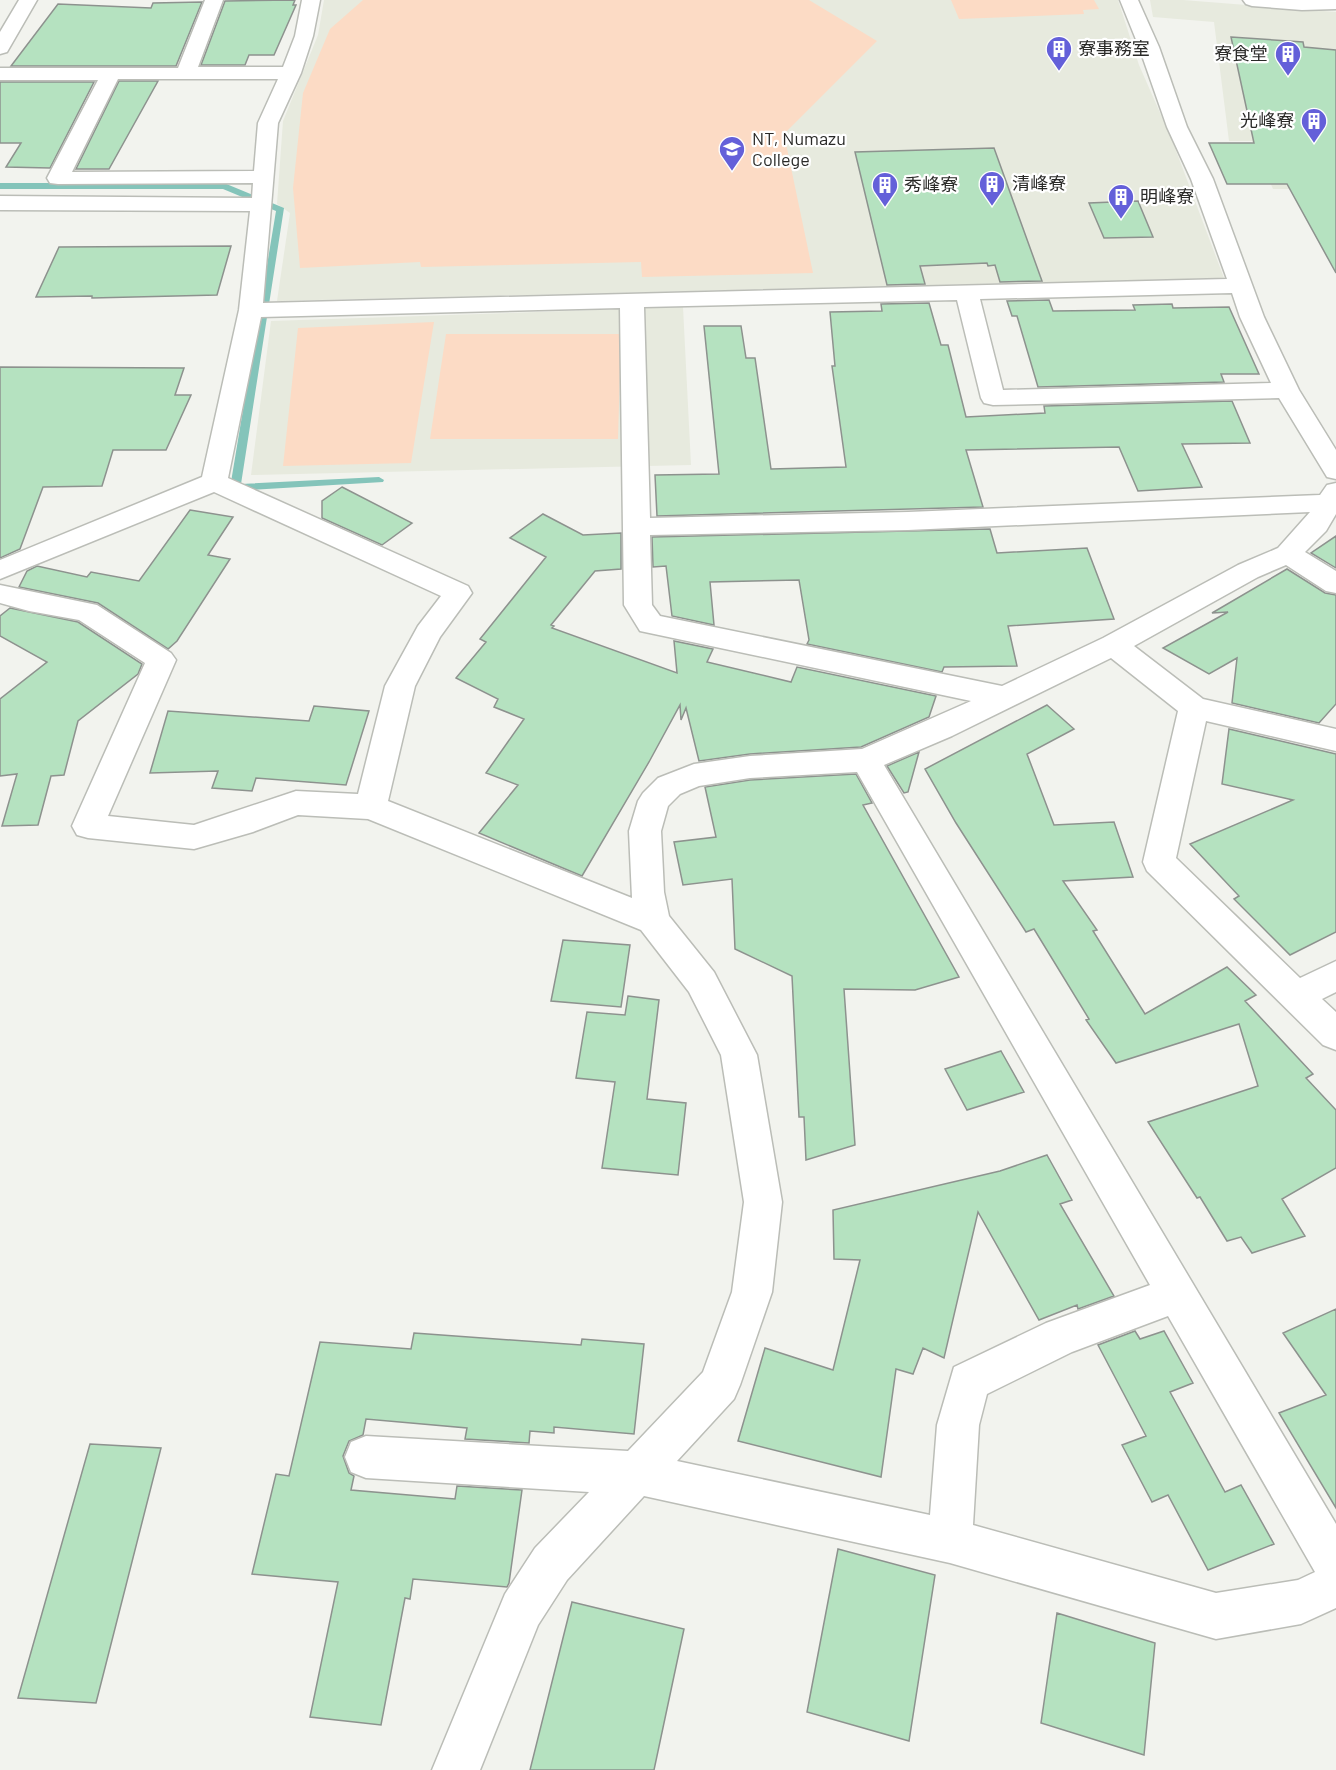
<svg xmlns="http://www.w3.org/2000/svg" width="1336" height="1770" font-family="Barlow,'Noto Sans JP',sans-serif">
<style>
.built{fill:#e7eade}
.green{fill:#fcdbc5}
.lines{fill:none;stroke-linecap:round;stroke-linejoin:round}
.stream{fill:#84c4ba;fill-rule:evenodd}
.building{fill:#b5e2c0;stroke:#8d928e;stroke-width:1.5}
.minor-casing{stroke:#bbbdb7;stroke-width:3}
.minor{fill:#fff;fill-rule:evenodd}
.labels{text-anchor:middle;stroke-width:4.5;stroke-linejoin:round;paint-order:stroke}
.far-poi-label{font-size:18px;fill:#2a2a28;stroke:#fff;text-anchor:start}
</style>
<rect width="100%" height="100%" fill="#f2f3ee"/>
<path class="built" d="M 324,0 L 1118,0 L 1139,65 L 1172,140 L 1224,278 L 277,301 L 290,213 L 277,204 L 283,121 L 318,35 Z
M 1150,0 L 1183,0 L 1336,12 L 1336,189 L 1273,189 L 1252,141 L 1229,141 L 1214,22 L 1153,17 Z
M 683,307 L 691,465 L 251,475 L 271,321 Z"/>
<path class="green" d="M 363,0 L 809,0 L 877,41 L 784,134 L 813,273 L 642,277 L 641,262 L 421,267 L 420,262 L 300,268 L 293,188 L 303,93 L 330,29 Z
M 951,0 L 1094,0 L 1099,9 L 1083,10 L 1084,14 L 959,19 Z
M 434,322 L 411,463 L 283,466 L 298,328 Z
M 446,334 L 621,334 L 618,439 L 430,439 Z"/>
<g class="lines">
<path class="stream" d="M 0,183 L 224,183 L 284,208 L 241,484 L 379,477 L 384,480 L 383,482 L 235,491 L 230,488 L 276,211 L 223,189 L 0,189 Z"/>
</g>
<path class="building" d="M 295,0 L 293,5 L 296,5 L 274,55 L 249,55 L 245,65 L 201,65 L 225,1 Z
M 202,2 L 176,66 L 11,66 L 58,4 L 151,8 L 153,3 Z
M 1231,37 L 1303,42 L 1304,47 L 1336,50 L 1336,273 L 1287,184 L 1227,184 L 1209,143 L 1254,143 Z
M 119,81 L 158,81 L 109,169 L 76,169 Z
M 0,82 L 94,82 L 50,168 L 6,167 L 21,143 L 0,143 Z
M 994,148 L 1042,281 L 1000,282 L 995,265 L 988,266 L 987,263 L 920,266 L 925,284 L 887,285 L 855,152 Z
M 1138,201 L 1153,237 L 1104,238 L 1089,203 Z
M 231,246 L 217,295 L 92,298 L 92,296 L 36,297 L 59,247 Z
M 1049,300 L 1053,311 L 1135,310 L 1133,305 L 1172,304 L 1173,308 L 1229,307 L 1259,374 L 1221,374 L 1224,382 L 1038,387 L 1017,316 L 1012,316 L 1007,301 Z
M 929,303 L 941,345 L 948,345 L 966,417 L 1045,413 L 1044,406 L 1232,401 L 1250,443 L 1182,444 L 1202,487 L 1138,491 L 1119,447 L 966,450 L 983,507 L 657,516 L 655,475 L 719,474 L 704,326 L 741,326 L 746,358 L 755,358 L 771,469 L 846,467 L 832,366 L 835,366 L 830,312 L 882,311 L 881,304 Z
M 0,367 L 184,368 L 175,395 L 191,395 L 166,450 L 113,450 L 102,486 L 43,487 L 20,549 L 0,558 Z
M 342,487 L 412,523 L 382,545 L 322,518 L 322,501 Z
M 190,510 L 233,517 L 208,555 L 230,559 L 177,641 L 168,649 L 98,603 L 19,587 L 27,571 L 37,566 L 87,577 L 91,572 L 139,581 Z
M 543,514 L 583,535 L 621,533 L 621,569 L 595,571 L 551,625 L 554,626 L 552,628 L 677,673 L 674,641 L 713,649 L 707,662 L 791,682 L 797,667 L 936,696 L 929,717 L 861,747 L 750,754 L 699,761 L 686,708 L 681,720 L 680,705 L 649,762 L 582,876 L 479,833 L 518,785 L 486,773 L 524,719 L 494,707 L 498,699 L 456,678 L 486,642 L 480,639 L 546,557 L 510,538 Z
M 990,529 L 997,553 L 1087,548 L 1114,619 L 1008,626 L 1017,666 L 944,667 L 942,672 L 807,644 L 809,640 L 799,580 L 710,582 L 714,625 L 672,616 L 666,566 L 653,567 L 652,537 Z
M 1336,536 L 1336,568 L 1311,553 Z
M 1287,569 L 1325,593 L 1336,595 L 1336,704 L 1319,723 L 1232,703 L 1237,658 L 1209,674 L 1163,648 L 1228,612 L 1212,613 Z
M 10,608 L 78,622 L 142,664 L 138,674 L 78,721 L 64,775 L 51,776 L 38,825 L 2,826 L 17,774 L 0,776 L 0,699 L 47,662 L 0,636 L 0,616 Z
M 1047,705 L 1074,729 L 1027,754 L 1054,825 L 1114,822 L 1133,877 L 1063,881 L 1097,930 L 1093,931 L 1145,1014 L 1227,967 L 1256,995 L 1245,1001 L 1313,1074 L 1306,1078 L 1336,1110 L 1336,1168 L 1282,1199 L 1305,1236 L 1252,1253 L 1241,1237 L 1227,1241 L 1200,1197 L 1197,1198 L 1148,1122 L 1258,1086 L 1239,1024 L 1116,1063 L 1086,1020 L 1089,1019 L 1034,929 L 1026,932 L 956,823 L 925,769 Z
M 314,706 L 369,711 L 346,785 L 256,778 L 252,791 L 212,788 L 218,771 L 150,773 L 168,711 L 309,721 Z
M 1229,729 L 1336,754 L 1336,932 L 1290,955 L 1234,899 L 1239,896 L 1190,844 L 1293,800 L 1222,784 Z
M 919,752 L 908,792 L 904,793 L 887,766 Z
M 856,774 L 872,803 L 863,805 L 959,977 L 915,990 L 844,989 L 855,1145 L 806,1160 L 804,1117 L 799,1117 L 792,976 L 735,949 L 732,879 L 683,885 L 674,842 L 716,837 L 705,787 L 750,780 Z
M 563,940 L 630,945 L 621,1007 L 551,1001 Z
M 628,996 L 659,1000 L 647,1099 L 686,1103 L 678,1175 L 602,1168 L 615,1082 L 576,1078 L 587,1012 L 625,1015 Z
M 1001,1051 L 1024,1092 L 967,1110 L 945,1069 Z
M 1047,1155 L 1072,1200 L 1060,1204 L 1114,1296 L 1078,1309 L 1077,1305 L 1039,1320 L 978,1212 L 944,1358 L 923,1348 L 913,1374 L 896,1369 L 881,1477 L 738,1441 L 765,1348 L 833,1370 L 860,1260 L 834,1259 L 833,1210 L 1000,1171 Z
M 1336,1309 L 1336,1508 L 1279,1413 L 1326,1395 L 1283,1333 Z
M 1135,1331 L 1140,1339 L 1164,1331 L 1193,1383 L 1170,1392 L 1225,1492 L 1241,1485 L 1274,1544 L 1208,1570 L 1168,1495 L 1152,1502 L 1122,1445 L 1146,1436 L 1098,1345 Z
M 414,1333 L 581,1345 L 582,1339 L 644,1344 L 634,1434 L 554,1427 L 554,1433 L 530,1431 L 529,1443 L 465,1439 L 467,1428 L 366,1419 L 363,1435 L 349,1441 L 343,1456 L 349,1473 L 354,1476 L 351,1490 L 455,1499 L 457,1486 L 522,1490 L 509,1583 L 507,1587 L 413,1579 L 410,1599 L 405,1598 L 381,1725 L 310,1717 L 338,1582 L 252,1574 L 276,1474 L 289,1476 L 320,1342 L 411,1349 Z
M 90,1444 L 161,1448 L 96,1703 L 18,1698 Z
M 838,1549 L 935,1575 L 909,1741 L 807,1712 Z
M 572,1602 L 684,1629 L 654,1770 L 530,1770 Z
M 1057,1613 L 1155,1643 L 1144,1755 L 1041,1723 Z"/>
<g class="lines">
<g class="minor-casing">
<path id="minor" d="M 19,0 L 37,0 L 7,52 L 0,54 L 0,32 Z
M 205,0 L 223,0 L 198,67 L 283,67 L 295,36 L 302,0 L 320,0 L 313,36 L 301,73 L 278,123 L 263,303 L 1227,279 L 1191,179 L 1167,127 L 1139,47 L 1120,0 L 1138,0 L 1159,47 L 1187,127 L 1213,179 L 1264,317 L 1299,390 L 1336,450 L 1336,479 L 1327,477 L 1279,398 L 993,405 L 984,403 L 981,398 L 957,300 L 644,307 L 650,518 L 908,512 L 1320,495 L 1327,485 L 1336,483 L 1336,514 L 1326,531 L 1305,552 L 1336,571 L 1336,593 L 1326,591 L 1286,565 L 1258,577 L 1134,646 L 1203,699 L 1336,729 L 1336,751 L 1206,721 L 1176,858 L 1300,978 L 1336,961 L 1336,992 L 1322,999 L 1336,1012 L 1336,1050 L 1323,1045 L 1147,871 L 1143,862 L 1178,711 L 1111,658 L 952,736 L 884,765 L 1336,1524 L 1336,1608 L 1301,1624 L 1216,1639 L 950,1563 L 644,1496 L 567,1580 L 538,1625 L 480,1770 L 432,1770 L 505,1594 L 535,1548 L 589,1492 L 366,1478 L 351,1472 L 345,1457 L 351,1442 L 366,1436 L 628,1451 L 703,1372 L 732,1292 L 744,1202 L 721,1055 L 689,992 L 641,930 L 368,819 L 298,815 L 253,832 L 194,849 L 88,838 L 77,835 L 72,826 L 145,663 L 79,620 L 29,611 L 0,603 L 0,585 L 97,605 L 171,653 L 176,660 L 108,816 L 194,825 L 296,791 L 358,794 L 385,686 L 418,626 L 441,596 L 214,492 L 0,579 L 0,560 L 202,477 L 239,310 L 250,211 L 0,210 L 0,196 L 252,198 L 253,183 L 58,184 L 50,183 L 47,178 L 98,80 L 0,80 L 0,68 L 178,68 ZM 118,79 L 278,79 L 258,123 L 254,171 L 72,172 ZM 1232,293 L 1240,317 L 1271,383 L 1003,390 L 980,299 ZM 620,308 L 624,605 L 640,631 L 971,701 L 862,749 L 750,756 L 694,764 L 658,778 L 643,793 L 638,801 L 629,831 L 632,898 L 388,801 L 415,686 L 440,637 L 472,593 L 468,586 L 228,478 L 261,317 ZM 1310,512 L 1278,548 L 1238,565 L 1103,638 L 1002,686 L 660,616 L 652,605 L 650,535 L 908,530 ZM 857,772 L 1150,1285 L 1046,1323 L 954,1367 L 937,1425 L 930,1515 L 677,1461 L 734,1399 L 740,1385 L 772,1292 L 782,1202 L 757,1055 L 714,972 L 669,916 L 664,892 L 661,831 L 668,806 L 680,794 L 699,786 L 750,778 ZM 1168,1316 L 1315,1572 L 1298,1580 L 1216,1593 L 973,1525 L 979,1425 L 987,1394 L 1072,1352 Z
M 1243,0 L 1336,0 L 1336,9 L 1302,10 L 1252,6 L 1246,4 Z"/>
</g>
<use href="#minor" class="minor"/>
</g>
<defs>
<g id="building-pin" transform="scale(1.35)"><path d="M0 17L-7.5 6A9.5 9.5 0 1 1 7.5 6Z" fill="#6460d9" stroke="#fff"/><path d="M-4-6H4V6H1V3H-1V6H-4ZM-2.5-4.3h1.7v1.8h-1.7ZM.8-4.3h1.7v1.8H.8ZM-2.5-1h1.7V.8h-1.7ZM.8-1h1.7V.8H.8Z" fill="#fff"/></g>
<g id="school-pin" transform="scale(1.35)"><path d="M0 17L-7.5 6A9.5 9.5 0 1 1 7.5 6Z" fill="#6460d9" stroke="#fff"/><path d="M0-5L7-2L0 1L-7-2ZM-4 1L0 2.5L4 1V4Q0 6-4 4Z" fill="#fff"/></g>
</defs>
<g fill-rule="evenodd">
<use href="#building-pin" x="1059" y="49"/>
<use href="#building-pin" x="1288" y="54"/>
<use href="#building-pin" x="1314" y="121"/>
<use href="#school-pin" x="732" y="149"/>
<use href="#building-pin" x="992" y="184"/>
<use href="#building-pin" x="885" y="185"/>
<use href="#building-pin" x="1121" y="197"/>
</g>
<g class="labels">
<g class="far-poi-label">
<text x="1078" y="55">寮事務室</text>
<text x="1268" y="60" text-anchor="end">寮食堂</text>
<text x="1294" y="127" text-anchor="end">光峰寮</text>
<text x="752" y="145">NT, Numazu<tspan x="752" dy="21">College</tspan></text>
<text x="1012" y="190">清峰寮</text>
<text x="904" y="191">秀峰寮</text>
<text x="1140" y="203">明峰寮</text>
</g>
</g>
</svg>
